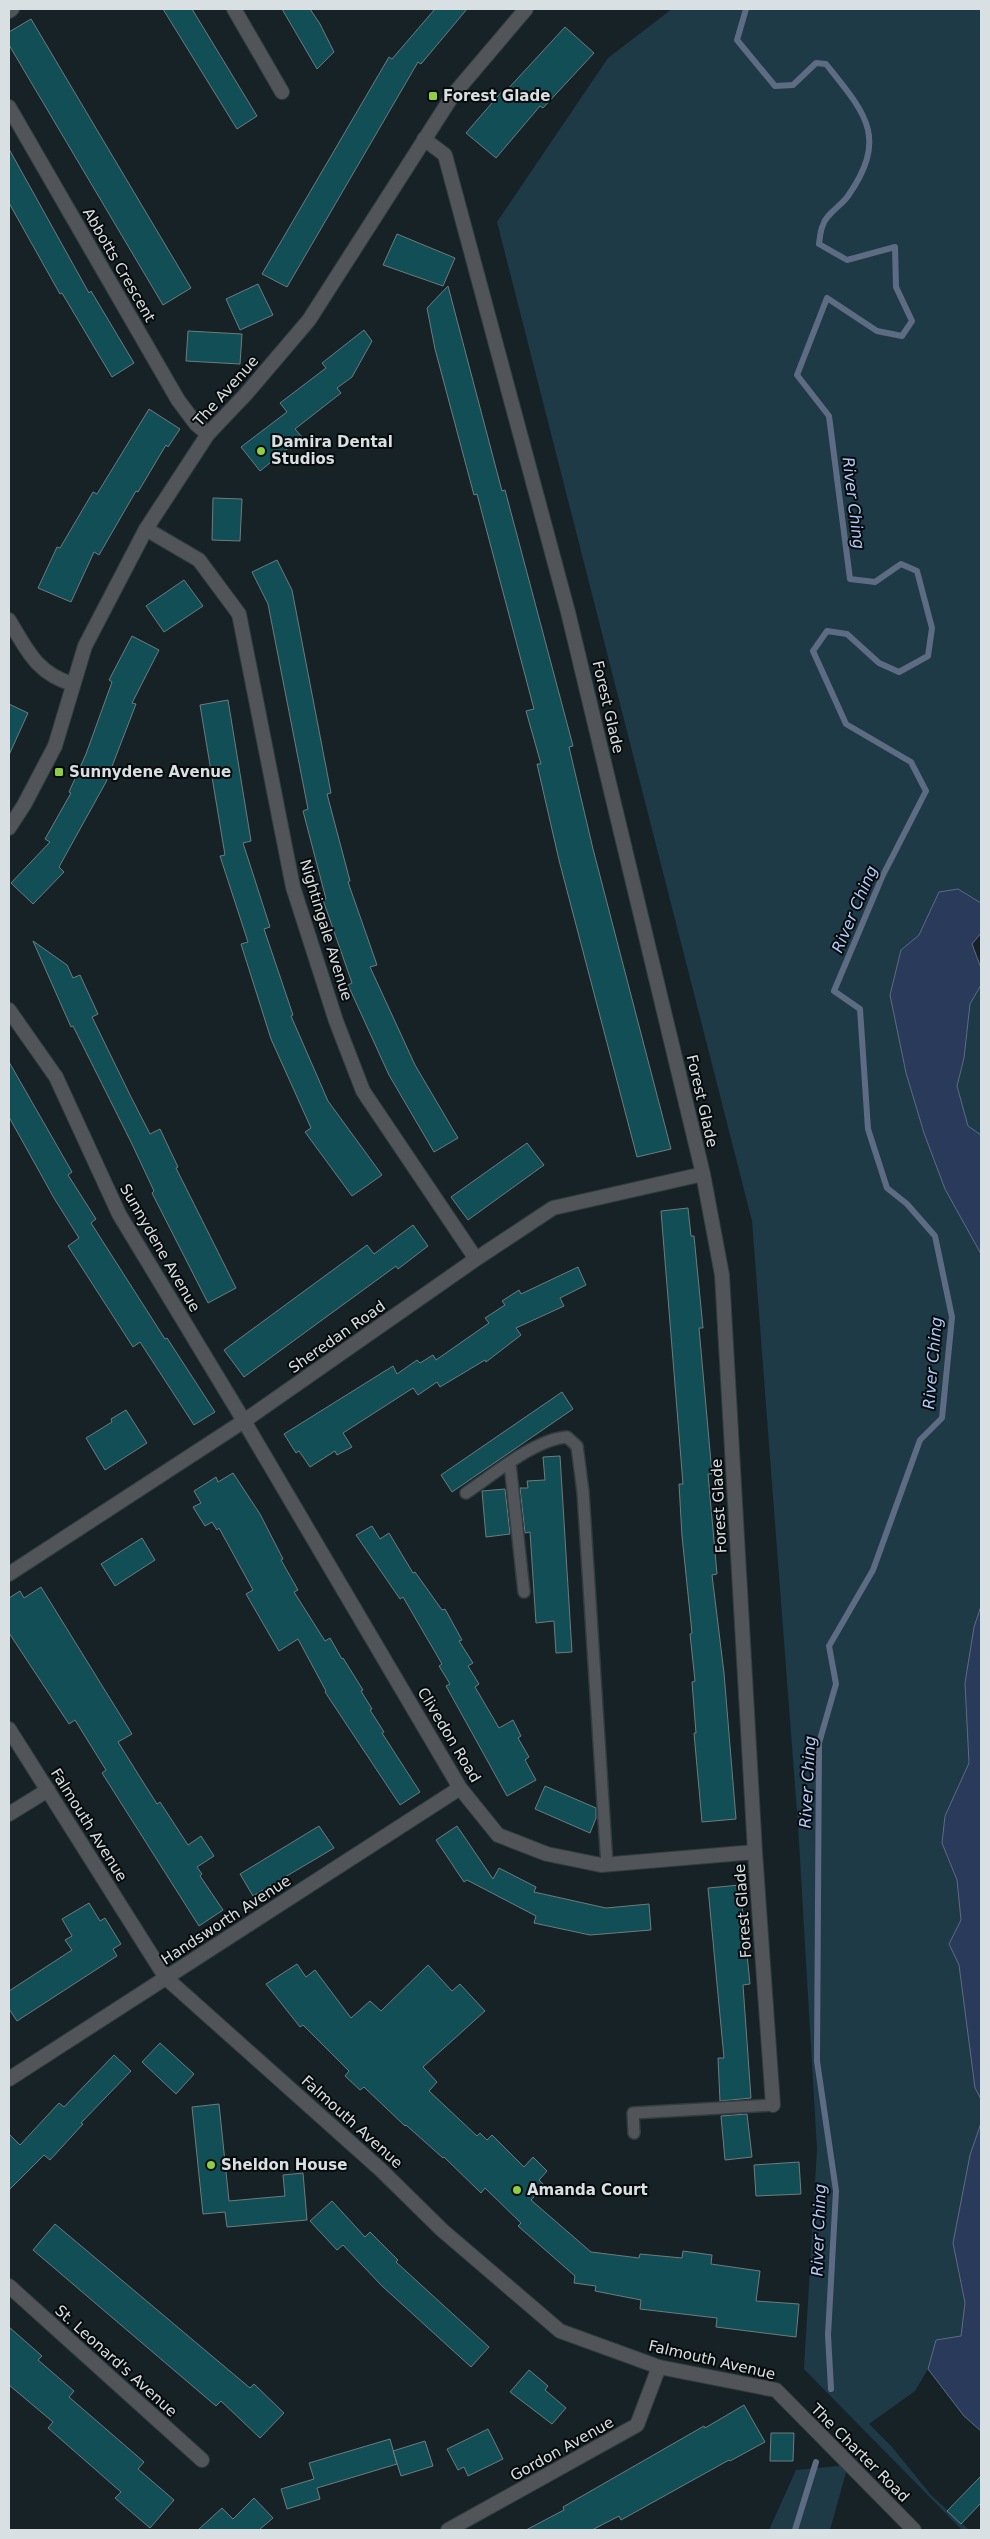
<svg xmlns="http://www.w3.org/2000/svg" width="990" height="2539" font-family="'DejaVu Sans',sans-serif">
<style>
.green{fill:#1d3a46}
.water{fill:#2a3a5a;stroke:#5e6c83}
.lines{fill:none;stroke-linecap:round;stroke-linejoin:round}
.stream{stroke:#5e6c83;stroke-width:6}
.building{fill:#114e55;stroke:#6d7c7e}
.service-casing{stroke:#323d41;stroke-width:14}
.minor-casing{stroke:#323d41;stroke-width:16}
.tertiary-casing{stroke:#323d41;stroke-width:16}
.service{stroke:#515559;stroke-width:11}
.minor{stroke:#515559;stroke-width:14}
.tertiary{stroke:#515559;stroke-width:14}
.poi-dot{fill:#8ece43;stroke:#070b0d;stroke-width:2}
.labels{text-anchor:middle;stroke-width:4;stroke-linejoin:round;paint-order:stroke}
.poi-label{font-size:15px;font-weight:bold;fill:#d9e0e3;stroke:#070b0d;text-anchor:start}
.street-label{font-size:15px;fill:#d9e0e3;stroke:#070b0d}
.water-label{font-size:16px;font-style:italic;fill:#b2cbfa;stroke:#070b0d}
</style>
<rect width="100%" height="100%" fill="#172227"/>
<path class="green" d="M 672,9 L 981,9 L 981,903 L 958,889 L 939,892 L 919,935 L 901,950 L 890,995 L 906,1073 L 924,1133 L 981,1254 L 981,1606 L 974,1627 L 968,1725 L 969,1763 L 945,1816 L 942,1843 L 957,1880 L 961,1920 L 949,1944 L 959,1965 L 975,2088 L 981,2099 L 981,2123 L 970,2155 L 958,2272 L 965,2303 L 961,2337 L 936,2340 L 928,2369 L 915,2391 L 869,2424 L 892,2447 L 931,2495 L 969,2530 L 962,2530 L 804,2369 L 817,2149 L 798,1825 L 752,1221 L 497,222 L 608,58 Z
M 981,985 L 981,1135 L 968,1127 L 957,1086 L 964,1058 L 970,1004 Z
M 848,2465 L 830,2530 L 769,2530 L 796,2470 Z"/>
<path class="water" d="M 958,889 L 981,903 L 981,933 L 972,944 L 981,968 L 981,985 L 970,1004 L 964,1058 L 957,1086 L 968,1126 L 981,1135 L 981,1254 L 945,1189 L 924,1133 L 906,1073 L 890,995 L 901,950 L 919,935 L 939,892 Z
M 981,1606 L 981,2099 L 975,2088 L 959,1965 L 949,1944 L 961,1920 L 957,1880 L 942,1843 L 945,1816 L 969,1763 L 965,1683 L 974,1627 Z
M 981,2123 L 981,2431 L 964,2416 L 928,2369 L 936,2340 L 961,2336 L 965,2303 L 953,2243 L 970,2155 Z"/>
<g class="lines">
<path class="stream" d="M 746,9 L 737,40 L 775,86 L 793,85 L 816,63 L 826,64 C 865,113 889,137 848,196 C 841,206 826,214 823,225 C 820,231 820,238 819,244 L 847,260 L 895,247 L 896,287 L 912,321 L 902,336 L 877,331 L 827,298 L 797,375 L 829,416 L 850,579 L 875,582 L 901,564 L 917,571 L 932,628 L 928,656 L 899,672 L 879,663 L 847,634 L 827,631 L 813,651 L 846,724 L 911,762 L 926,791 L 882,877 L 834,991 L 860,1009 L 868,1129 L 887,1188 L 907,1204 L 935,1236 L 952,1317 L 942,1418 L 920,1440 L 873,1570 L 829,1646 L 836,1684 L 819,1743 L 817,2061 L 836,2191 L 828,2335 L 831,2389
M 795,2530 L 816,2462"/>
</g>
<path class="building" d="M 163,9 L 192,9 L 257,116 L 237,129 Z
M 282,9 L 310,9 L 320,24 L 334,52 L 317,69 Z
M 435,9 L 467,9 L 421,64 L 418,62 L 287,287 L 262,274 L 389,57 L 392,59 Z
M 31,19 L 191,288 L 163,305 L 9,45 L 9,32 Z
M 565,27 L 594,53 L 543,108 L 540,106 L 496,158 L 466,133 L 504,89 L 506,91 Z
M 9,149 L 89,293 L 91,291 L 134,363 L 112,377 L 62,293 L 60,294 L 9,203 Z
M 397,234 L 455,258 L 443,286 L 383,265 Z
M 258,284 L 273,315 L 240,330 L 226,299 Z
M 448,286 L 502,491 L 505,490 L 573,746 L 569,747 L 593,849 L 671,1149 L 637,1157 L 559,860 L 537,764 L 541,764 L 526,711 L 534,709 L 477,494 L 474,495 L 435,349 L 427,308 Z
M 364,330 L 372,341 L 352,377 L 337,388 L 341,393 L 295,429 L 302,437 L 260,471 L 241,447 L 287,412 L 280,403 L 326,368 L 322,363 Z
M 188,331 L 242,334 L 240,364 L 186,361 Z
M 149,409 L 180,429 L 168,447 L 166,445 L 138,492 L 136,491 L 99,555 L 94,552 L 71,602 L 38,588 L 57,547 L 60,548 L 93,492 L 97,494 Z
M 213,498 L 242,499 L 240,541 L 212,540 Z
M 277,560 L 292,590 L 331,793 L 327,794 L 350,881 L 348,882 L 377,965 L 370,967 L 415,1065 L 458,1138 L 434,1152 L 389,1075 L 348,985 L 352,983 L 323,900 L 326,899 L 303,811 L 308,809 L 268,604 L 252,572 Z
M 184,580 L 203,606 L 164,632 L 146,606 Z
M 132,636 L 159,650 L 132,703 L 136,704 L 106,782 L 59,867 L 64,872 L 33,904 L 11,883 L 50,842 L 45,839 L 71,793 L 69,792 L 86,754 L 112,682 L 109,680 Z
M 228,700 L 251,841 L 243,843 L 270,927 L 264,929 L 293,1015 L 291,1016 L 328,1101 L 382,1175 L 352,1196 L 305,1132 L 311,1128 L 271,1039 L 241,944 L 248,942 L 220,856 L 225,855 L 200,705 Z
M 9,704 L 28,713 L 9,755 Z
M 33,941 L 67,965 L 73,978 L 80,975 L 98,1014 L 92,1017 L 131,1097 L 150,1134 L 160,1129 L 178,1167 L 176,1168 L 236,1288 L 208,1303 L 152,1193 L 154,1191 L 131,1142 L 73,1026 L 71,1027 Z
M 9,1062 L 72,1172 L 68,1175 L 96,1219 L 91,1223 L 165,1339 L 167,1338 L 215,1412 L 194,1425 L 140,1342 L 133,1347 L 68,1246 L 79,1238 L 54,1198 L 9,1117 Z
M 527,1143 L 544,1165 L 468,1220 L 451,1197 Z
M 688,1208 L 691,1236 L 694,1236 L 703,1328 L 699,1328 L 712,1474 L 708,1474 L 717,1574 L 712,1575 L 724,1673 L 736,1819 L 702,1822 L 694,1733 L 696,1733 L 692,1682 L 695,1681 L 690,1634 L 692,1633 L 682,1536 L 679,1484 L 683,1484 L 661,1211 Z
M 413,1225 L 428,1246 L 398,1269 L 396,1266 L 244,1377 L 224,1350 L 367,1245 L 374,1254 Z
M 578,1267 L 586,1285 L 560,1298 L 564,1306 L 516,1328 L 521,1335 L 486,1362 L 485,1360 L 440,1387 L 437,1382 L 418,1395 L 413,1388 L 343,1433 L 352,1447 L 337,1455 L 335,1451 L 310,1467 L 299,1451 L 296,1453 L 284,1434 L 393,1366 L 397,1374 L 417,1360 L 420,1363 L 433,1355 L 436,1360 L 489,1323 L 485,1318 L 505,1305 L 502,1301 L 519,1290 L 521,1294 Z
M 562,1392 L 573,1409 L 452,1492 L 441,1475 Z
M 126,1410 L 147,1443 L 105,1470 L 86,1438 L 112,1422 L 111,1419 Z
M 560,1456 L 572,1652 L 556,1653 L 554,1621 L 536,1623 L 530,1532 L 525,1533 L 520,1488 L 528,1488 L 527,1481 L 545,1480 L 543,1457 Z
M 233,1473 L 260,1514 L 283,1559 L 281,1560 L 298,1590 L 294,1592 L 325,1641 L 330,1638 L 342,1659 L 343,1658 L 363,1690 L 361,1691 L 372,1709 L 370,1710 L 384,1732 L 382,1733 L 420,1792 L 400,1805 L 325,1692 L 326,1691 L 298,1639 L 279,1651 L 246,1594 L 253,1590 L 219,1528 L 217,1530 L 212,1522 L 205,1526 L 193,1507 L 201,1503 L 194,1491 L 216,1477 L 218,1482 Z
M 505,1489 L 510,1534 L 486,1537 L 482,1491 Z
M 372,1526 L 380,1539 L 389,1533 L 413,1573 L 415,1572 L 442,1610 L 445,1609 L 462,1640 L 459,1641 L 473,1663 L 468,1666 L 479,1684 L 475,1687 L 499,1728 L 513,1720 L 521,1736 L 518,1738 L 529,1757 L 525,1760 L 536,1780 L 507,1796 L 446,1686 L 450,1684 L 439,1666 L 442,1664 L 403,1597 L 400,1599 L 356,1535 Z
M 142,1538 L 155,1560 L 115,1586 L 101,1564 Z
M 41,1587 L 132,1734 L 118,1742 L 138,1774 L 157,1804 L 160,1802 L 188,1845 L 201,1836 L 214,1856 L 197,1867 L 202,1874 L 200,1876 L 223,1910 L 199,1926 L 102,1773 L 106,1770 L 75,1720 L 69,1724 L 9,1633 L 9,1598 L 20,1591 L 24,1598 Z
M 545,1786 L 596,1808 L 596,1818 L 590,1833 L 535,1809 Z
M 319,1826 L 334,1848 L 253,1896 L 240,1874 Z
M 457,1826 L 493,1879 L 499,1868 L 536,1887 L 534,1892 L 606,1908 L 649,1904 L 651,1930 L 590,1935 L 534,1923 L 536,1916 L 467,1880 L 464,1882 L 436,1840 Z
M 740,1885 L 750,1984 L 743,1985 L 751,2098 L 720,2101 L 718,2058 L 724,2058 L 708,1888 Z
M 89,1903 L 100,1921 L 105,1918 L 121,1944 L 113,1949 L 117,1956 L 17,2021 L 9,2009 L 9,1991 L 72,1950 L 65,1940 L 72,1936 L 62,1919 Z
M 297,1964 L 306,1977 L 315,1970 L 351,2018 L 370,2001 L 381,2011 L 428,1965 L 452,1991 L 460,1984 L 485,2011 L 423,2067 L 437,2082 L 429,2091 L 477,2136 L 480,2133 L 487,2140 L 492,2135 L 524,2167 L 533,2157 L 547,2171 L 539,2180 L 545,2186 L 531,2200 L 591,2252 L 639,2258 L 640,2254 L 682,2258 L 683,2251 L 712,2255 L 711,2264 L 760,2271 L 756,2301 L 799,2304 L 796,2337 L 716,2327 L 717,2318 L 640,2309 L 641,2300 L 595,2291 L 596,2286 L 574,2283 L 575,2276 L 518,2226 L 521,2223 L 485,2188 L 481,2193 L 444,2157 L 443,2158 L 406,2125 L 405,2126 L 364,2087 L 360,2090 L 345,2076 L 349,2071 L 303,2025 L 300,2027 L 266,1984 Z
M 160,2043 L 194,2074 L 176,2094 L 142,2062 Z
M 114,2055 L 131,2071 L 81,2123 L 83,2124 L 50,2160 L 44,2155 L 9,2190 L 9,2134 L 20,2145 L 59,2103 L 64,2107 Z
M 219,2104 L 229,2201 L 285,2196 L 283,2175 L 303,2173 L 307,2220 L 227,2227 L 225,2212 L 203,2214 L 192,2107 Z
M 747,2114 L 752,2157 L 725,2160 L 721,2116 Z
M 799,2162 L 801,2194 L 756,2196 L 754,2165 Z
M 332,2201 L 365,2237 L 370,2232 L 398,2260 L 396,2262 L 489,2347 L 471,2367 L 382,2286 L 343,2245 L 337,2250 L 310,2221 Z
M 55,2224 L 250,2388 L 254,2384 L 284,2413 L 260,2438 L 221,2401 L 216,2406 L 33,2250 Z
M 9,2327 L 42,2356 L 38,2360 L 74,2391 L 69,2397 L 144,2462 L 138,2469 L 174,2500 L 150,2528 L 115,2498 L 121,2492 L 48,2428 L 53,2422 L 9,2385 Z
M 529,2370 L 548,2386 L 545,2390 L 566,2408 L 552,2424 L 510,2392 Z
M 744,2405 L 765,2442 L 730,2461 L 729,2460 L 621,2520 L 619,2516 L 592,2530 L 526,2530 L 564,2510 L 563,2507 L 704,2426 L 705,2428 Z
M 488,2429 L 503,2459 L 468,2476 L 464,2467 L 458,2470 L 447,2449 Z
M 771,2433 L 794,2433 L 793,2461 L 770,2461 Z
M 390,2439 L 397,2464 L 317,2488 L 320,2499 L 287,2509 L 281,2489 L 314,2479 L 309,2463 Z
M 425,2441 L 433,2466 L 401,2476 L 393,2451 Z
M 981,2476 L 981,2503 L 961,2524 L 947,2511 Z
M 254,2498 L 273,2518 L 259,2530 L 198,2530 L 222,2508 L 233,2519 Z"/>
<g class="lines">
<g class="service-casing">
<path id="service" d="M 510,1464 L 524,1592
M 466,1493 C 493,1475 535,1439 567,1437 L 577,1446 L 583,1492 L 607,1865
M 634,2133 L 633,2113 L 773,2105"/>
</g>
<g class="minor-casing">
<path id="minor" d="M 234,9 L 282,92
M 9,11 L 12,9
M 9,107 L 178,400 L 196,424 L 208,434
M 424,139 L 445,155 L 568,612 L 703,1174 L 722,1275 L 755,1852 L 773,2105
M 146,529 L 199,560 L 239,614 L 293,887 L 336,1021 L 363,1091 L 476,1259
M 9,620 C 27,650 37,674 73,684
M 9,1010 L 56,1077 L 119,1214 L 244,1421 L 460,1788 L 498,1835 L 547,1854 L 601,1865 L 755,1852
M 9,1574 L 244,1421 L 476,1259 L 553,1208 L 703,1174
M 9,1814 L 48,1790
M 9,2079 L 460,1788
M 9,2286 L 202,2460
M 448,2530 L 637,2425 L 659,2367"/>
</g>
<g class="tertiary-casing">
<path id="tertiary" d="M 9,828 L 24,805 L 55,746 L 85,646 L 146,529 L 208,434 L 246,394 L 309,320 L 453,95 L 526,9
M 9,1729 L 166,1978 L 381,2170 L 442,2230 L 560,2331 L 659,2367 L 776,2390 L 914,2530"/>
</g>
<use href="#service" class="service"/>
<use href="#minor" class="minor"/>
<use href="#tertiary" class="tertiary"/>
</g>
<g class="poi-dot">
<rect x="428" y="91" width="10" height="10" rx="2.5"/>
<circle cx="261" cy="451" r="5"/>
<rect x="54" y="767" width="10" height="10" rx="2.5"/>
<circle cx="211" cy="2165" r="5"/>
<circle cx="517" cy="2190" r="5"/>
</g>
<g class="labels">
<g class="poi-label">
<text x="443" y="101">Forest Glade</text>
<text x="271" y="447">Damira Dental<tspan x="271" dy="17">Studios</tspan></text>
<text x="69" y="777">Sunnydene Avenue</text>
<text x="221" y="2170">Sheldon House</text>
<text x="527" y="2195">Amanda Court</text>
</g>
<g class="street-label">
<text transform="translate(119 265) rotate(60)" y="5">Abbotts Crescent</text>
<text transform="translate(226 391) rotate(-48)" y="5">The Avenue</text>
<text transform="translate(608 707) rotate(77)" y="5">Forest Glade</text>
<text transform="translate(326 930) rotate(73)" y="5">Nightingale Avenue</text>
<text transform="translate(702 1101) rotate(77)" y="5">Forest Glade</text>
<text transform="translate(160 1248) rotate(60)" y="5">Sunnydene Avenue</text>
<text transform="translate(337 1337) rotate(-35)" y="5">Sheredan Road</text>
<text transform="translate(719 1506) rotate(-93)" y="5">Forest Glade</text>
<text transform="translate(449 1735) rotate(59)" y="5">Clivedon Road</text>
<text transform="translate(89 1825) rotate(58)" y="5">Falmouth Avenue</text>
<text transform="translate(743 1911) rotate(-94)" y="5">Forest Glade</text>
<text transform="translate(226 1920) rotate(-33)" y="5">Handsworth Avenue</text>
<text transform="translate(352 2122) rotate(42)" y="5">Falmouth Avenue</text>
<text transform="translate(712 2360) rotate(13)" y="5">Falmouth Avenue</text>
<text transform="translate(116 2361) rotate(42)" y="5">St. Leonard's Avenue</text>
<text transform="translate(562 2449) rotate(-29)" y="5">Gordon Avenue</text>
<text transform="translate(860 2453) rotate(45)" y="5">The Charter Road</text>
</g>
<g class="water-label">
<text transform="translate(854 503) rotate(83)" y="6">River Ching</text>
<text transform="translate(854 909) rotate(-67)" y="6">River Ching</text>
<text transform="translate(932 1363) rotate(-85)" y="6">River Ching</text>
<text transform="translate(807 1782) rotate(-87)" y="6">River Ching</text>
<text transform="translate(818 2230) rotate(-88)" y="6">River Ching</text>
</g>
</g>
<rect width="990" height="2539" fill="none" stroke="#d9e0e3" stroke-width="20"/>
</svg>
